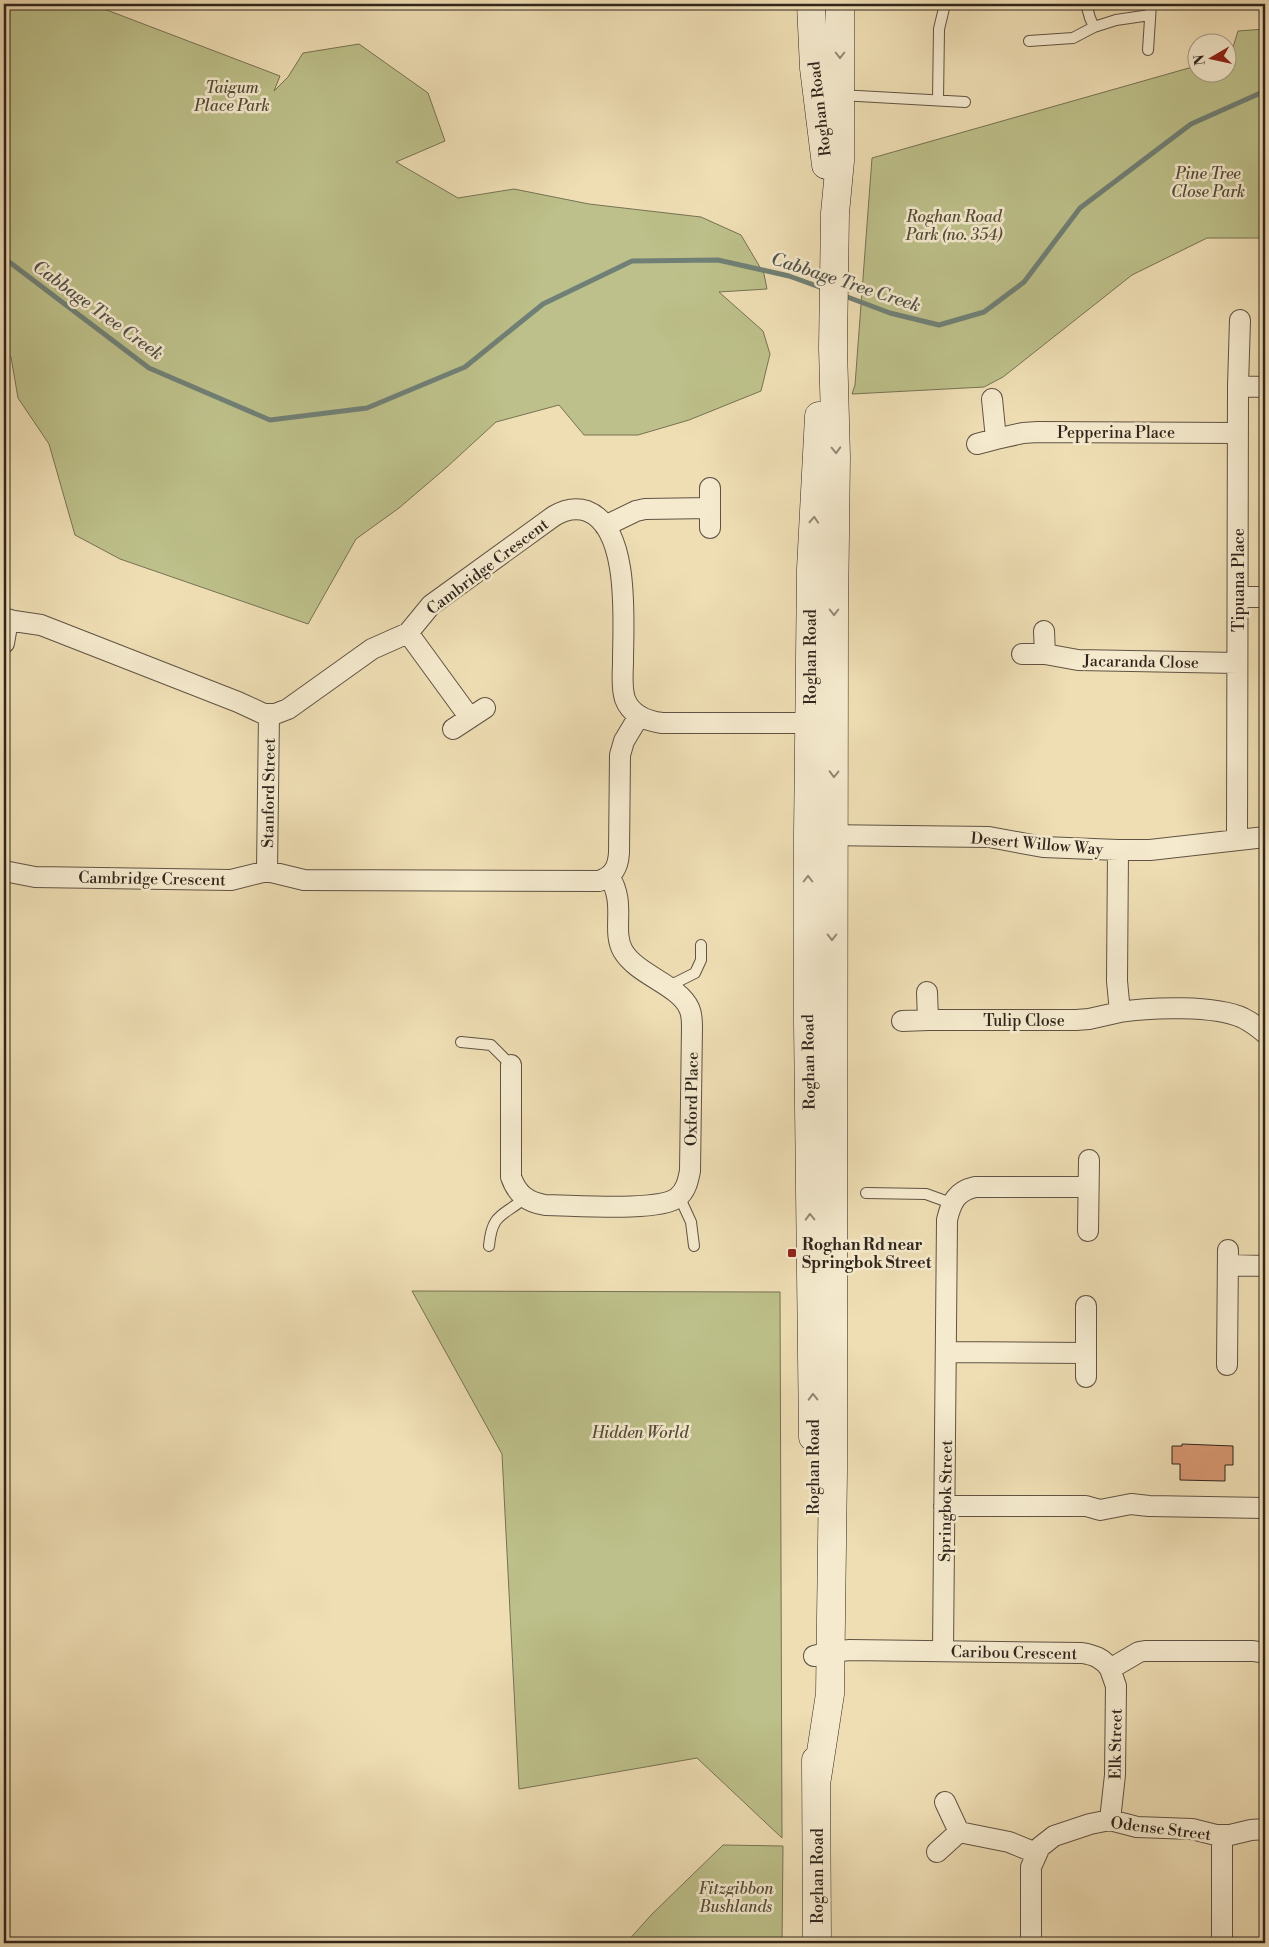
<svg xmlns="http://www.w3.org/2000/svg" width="1269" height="1947" font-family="'Libre Bodoni',serif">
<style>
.green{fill:#bdc08a;stroke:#767254}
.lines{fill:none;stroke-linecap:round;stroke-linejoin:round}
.stream{stroke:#708076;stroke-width:5}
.building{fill:#d89872;stroke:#30251d}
.service-casing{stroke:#605343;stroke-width:12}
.minor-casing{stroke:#605343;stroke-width:22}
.secondary-casing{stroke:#30251d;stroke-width:29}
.service{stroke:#f5eace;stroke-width:10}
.minor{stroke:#f5eace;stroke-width:20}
.secondary{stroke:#f5eace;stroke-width:28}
.oneway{stroke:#928876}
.poi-dot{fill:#8f2418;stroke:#f5eace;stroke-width:2}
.labels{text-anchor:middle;stroke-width:5;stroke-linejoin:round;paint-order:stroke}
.park-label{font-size:16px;font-style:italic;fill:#534c38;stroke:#f5eace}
.street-label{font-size:16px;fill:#30251d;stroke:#f5eace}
.poi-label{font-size:16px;font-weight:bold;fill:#30251d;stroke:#f5eace;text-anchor:start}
.water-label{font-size:18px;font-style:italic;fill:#50524a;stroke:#f5eace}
</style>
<rect width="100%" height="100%" fill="#efdeb4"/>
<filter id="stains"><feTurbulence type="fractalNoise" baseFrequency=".004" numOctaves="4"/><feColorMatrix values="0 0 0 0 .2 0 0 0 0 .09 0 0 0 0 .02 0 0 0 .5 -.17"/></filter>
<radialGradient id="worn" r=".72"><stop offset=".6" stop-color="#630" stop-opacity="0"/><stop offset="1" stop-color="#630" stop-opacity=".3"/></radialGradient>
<path class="green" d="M 4,4 L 91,4 L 280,76 L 274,91 L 288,77 L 303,53 L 359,44 L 428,93 L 445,141 L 396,162 L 458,198 L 514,189 L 589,204 L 701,217 L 741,235 L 764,274 L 767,289 L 719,292 L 763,331 L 770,354 L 761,391 L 689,420 L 638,435 L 584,435 L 559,405 L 496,422 L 447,467 L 399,508 L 356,539 L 308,624 L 120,559 L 75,535 L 49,444 L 18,398 L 11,357 L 4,350 Z
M 1265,29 L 1265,238 L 1207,238 L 1132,275 L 1003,377 L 984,387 L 852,394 L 855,385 L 872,158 L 1196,66 L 1196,72 L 1226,72 L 1227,58 L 1230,57 L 1238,31 Z
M 412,1291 L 780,1292 L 782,1838 L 697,1758 L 519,1789 L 502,1454 Z
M 723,1845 L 783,1846 L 782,1943 L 626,1943 L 652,1914 Z"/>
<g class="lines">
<path class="stream" d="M 4,258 L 149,368 L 270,420 L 367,408 L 465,367 L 543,304 L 632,261 L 718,260 L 789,276 L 825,289
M 842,295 L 890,313 L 939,325 L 984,312 L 1024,282 L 1080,208 L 1191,124 L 1265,91"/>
</g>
<path class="building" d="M 1182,1444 L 1233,1446 L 1233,1465 L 1225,1465 L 1225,1481 L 1180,1480 L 1180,1464 L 1172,1464 L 1172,1446 L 1182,1446 Z"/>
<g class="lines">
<g class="service-casing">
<path id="service" d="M 1086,4 L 1090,18 L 1094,27
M 1029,41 L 1073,38 L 1094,27 L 1116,20 L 1150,15
M 1148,50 L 1151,4
M 840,95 L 965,102
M 938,100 L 939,29 L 945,4
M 667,987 L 695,973 L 701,960 L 701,945
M 461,1042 L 491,1045 L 511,1065
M 866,1193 L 926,1194 L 951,1203
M 679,1196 L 691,1222 L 694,1246
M 489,1246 C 492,1213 502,1217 525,1198"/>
</g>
<g class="minor-casing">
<path id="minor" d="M 1238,386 L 1265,387
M 996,439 L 1023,433 L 1038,432 L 1238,433
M 977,444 L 996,439 L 992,399
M 605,526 L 636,511 L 645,509 L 710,508
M 710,528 L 710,488
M 1238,597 L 1265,597
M 4,618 L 14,621 L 41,625 L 238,702 L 264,714 L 275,714 L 288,709 L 372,649 L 408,633 L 431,605 L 554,516 C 564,510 575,507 587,511 C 631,528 623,624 623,661 C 623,673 621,687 625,699 C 631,715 647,721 662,723 L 822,723
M 408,633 L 470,718
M 4,643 L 8,620
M 1022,654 L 1045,654 L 1044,631
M 1045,654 L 1078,660 L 1237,663
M 453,729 L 485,708
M 820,835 L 989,837 L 1043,847 L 1118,850 L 1150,850 L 1265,837
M 1237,840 L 1238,386 L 1240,320
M 1118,850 L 1117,981 L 1120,1012 C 1151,1007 1215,1005 1243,1018 C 1251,1022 1259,1028 1265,1033
M 4,871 L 35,877 L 231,880 L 267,871 L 304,880 L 599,881 C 613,876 618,868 619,853 L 620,755 L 624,741 L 639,716
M 267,871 L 269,714
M 928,1020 L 1076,1020 L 1089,1019 L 1120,1012
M 902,1021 L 928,1020 L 927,992
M 511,1065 L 511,1177 C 517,1194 527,1202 545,1205 C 573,1205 657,1212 677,1198 C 686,1191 688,1181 690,1171 L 692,1027 C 692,1021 692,1014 689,1008 C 679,985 637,975 623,951 C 611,930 627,904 609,876
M 1088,1231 L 1089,1160
M 1229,1265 L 1265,1266
M 946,1352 L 1086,1353
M 1227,1365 L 1228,1250
M 1086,1377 L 1086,1306
M 944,1506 L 1086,1506 L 1100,1510 L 1131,1504 L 1149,1506 L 1265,1508
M 943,1651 L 947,1220 C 951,1202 957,1191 975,1187 L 1088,1187
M 814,1656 L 830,1652 L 850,1650 L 1082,1653 C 1094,1655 1103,1658 1110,1669 L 1139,1652 L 1145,1651 L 1253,1651 L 1265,1653
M 1110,1820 L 1115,1775 L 1116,1686 L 1110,1669
M 959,1832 L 1009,1842 L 1036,1853
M 937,1852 L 959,1832 L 945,1802
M 1031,1943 L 1031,1867 L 1040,1847 L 1054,1836 L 1090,1824 L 1110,1820 L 1137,1827 L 1192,1829 L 1216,1835 L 1230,1835 L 1251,1830 L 1265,1829
M 1222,1943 L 1222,1836"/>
</g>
<g class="secondary-casing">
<path id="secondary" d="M 811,4 L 814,68 L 826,165
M 813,1437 L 808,1023 L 808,835 L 811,569 L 819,416
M 816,1760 L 817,1943
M 817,1778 L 830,1694 L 833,1471 L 834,612 L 836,457 L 833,348 L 835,213 L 840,161 L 840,4"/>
</g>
<use href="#service" class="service"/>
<use href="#minor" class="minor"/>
<use href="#secondary" class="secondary"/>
</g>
<defs><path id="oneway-chevron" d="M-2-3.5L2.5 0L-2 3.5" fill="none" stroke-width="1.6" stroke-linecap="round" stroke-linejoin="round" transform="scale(1.25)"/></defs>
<g class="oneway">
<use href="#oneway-chevron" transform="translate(840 55) rotate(90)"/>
<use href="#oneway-chevron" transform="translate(836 450) rotate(88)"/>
<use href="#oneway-chevron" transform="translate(814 520) rotate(-87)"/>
<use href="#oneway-chevron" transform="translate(834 612) rotate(90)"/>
<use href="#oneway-chevron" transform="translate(834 774) rotate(91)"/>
<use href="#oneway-chevron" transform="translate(808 879) rotate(-90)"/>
<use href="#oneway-chevron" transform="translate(832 937) rotate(90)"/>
<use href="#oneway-chevron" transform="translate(810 1217) rotate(-91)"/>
<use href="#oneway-chevron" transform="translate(813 1397) rotate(-91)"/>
</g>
<rect class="poi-dot" x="787" y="1248" width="10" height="10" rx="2.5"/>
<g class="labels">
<g class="park-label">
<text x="232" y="93">Taigum<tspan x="232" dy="18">Place Park</tspan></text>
<text x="1208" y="179">Pine Tree<tspan x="1208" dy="18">Close Park</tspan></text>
<text x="954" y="222">Roghan Road<tspan x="954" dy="18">Park (no. 354)</tspan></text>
<text x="640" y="1438">Hidden World</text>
<text x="736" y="1894">Fitzgibbon<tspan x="736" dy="18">Bushlands</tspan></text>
</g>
<g class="street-label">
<text transform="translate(819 109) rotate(-97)" y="6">Roghan Road</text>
<text x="1116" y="438">Pepperina Place</text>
<text transform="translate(487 566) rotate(-37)" y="6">Cambridge Crescent</text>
<text transform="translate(1238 580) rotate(-90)" y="6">Tipuana Place</text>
<text transform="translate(810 657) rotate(-90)" y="6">Roghan Road</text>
<text transform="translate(1141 661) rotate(1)" y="6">Jacaranda Close</text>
<text transform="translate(268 793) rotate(-89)" y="6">Stanford Street</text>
<text transform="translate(1037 843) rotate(5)" y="6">Desert Willow Way</text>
<text transform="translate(152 878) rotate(1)" y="6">Cambridge Crescent</text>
<text x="1024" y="1026">Tulip Close</text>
<text transform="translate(808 1062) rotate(-91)" y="6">Roghan Road</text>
<text transform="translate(691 1099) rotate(-89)" y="6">Oxford Place</text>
<text transform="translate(813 1467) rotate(-90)" y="6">Roghan Road</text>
<text transform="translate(945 1501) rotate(-89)" y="6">Springbok Street</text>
<text transform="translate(1014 1652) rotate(1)" y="6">Caribou Crescent</text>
<text transform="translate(1115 1744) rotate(-89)" y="6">Elk Street</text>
<text transform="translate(1161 1828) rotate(7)" y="6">Odense Street</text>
<text transform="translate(817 1876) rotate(-90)" y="6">Roghan Road</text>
</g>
<g class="poi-label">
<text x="802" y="1250">Roghan Rd near<tspan x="802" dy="18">Springbok Street</tspan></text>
</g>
<g class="water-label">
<text transform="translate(846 282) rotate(18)" y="6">Cabbage Tree Creek</text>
<text transform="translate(98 310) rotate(36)" y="6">Cabbage Tree Creek</text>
</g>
</g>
<rect width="1269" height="1947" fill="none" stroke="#efdeb4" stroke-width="20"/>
<rect x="5" y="5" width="1259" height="1937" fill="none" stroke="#30251d" stroke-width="2.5"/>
<rect x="10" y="10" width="1249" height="1927" fill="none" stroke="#30251d"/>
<g transform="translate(1212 58) rotate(261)"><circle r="24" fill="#f5eace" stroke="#a69b87"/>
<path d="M0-4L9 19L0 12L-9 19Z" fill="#8f2418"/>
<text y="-8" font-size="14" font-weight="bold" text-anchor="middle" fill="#30251d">N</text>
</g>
<rect width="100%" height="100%" filter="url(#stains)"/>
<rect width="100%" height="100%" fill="url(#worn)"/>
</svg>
